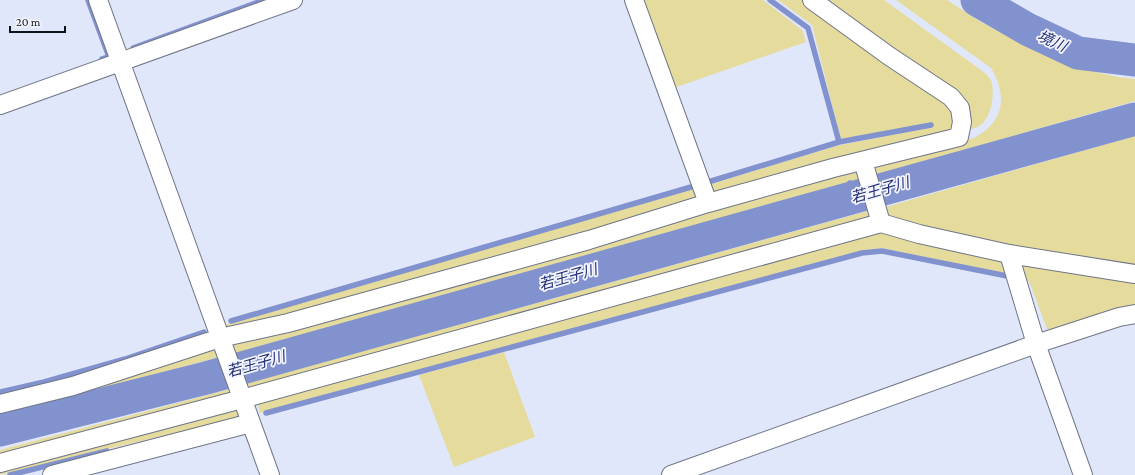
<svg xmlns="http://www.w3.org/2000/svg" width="1135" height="475" font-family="'Crimson Pro','Noto Sans JP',serif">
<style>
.green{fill:#e4db9d}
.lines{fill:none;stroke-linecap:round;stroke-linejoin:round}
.stream{stroke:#8192cf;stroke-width:5.5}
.river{stroke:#8192cf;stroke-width:33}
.minor-casing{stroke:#707587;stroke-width:20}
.minor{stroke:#fff;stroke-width:18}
.labels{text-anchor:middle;stroke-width:3.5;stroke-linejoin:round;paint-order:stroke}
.water-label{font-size:15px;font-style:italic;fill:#222c74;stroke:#f2f5fd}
</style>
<rect width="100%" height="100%" fill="#e1e7fb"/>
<path class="green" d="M 638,0 L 763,0 L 802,30 L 806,42 L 671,89 Z
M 778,0 L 803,0 L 886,60 L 948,102 L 956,124 L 950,132 L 713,195 L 705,186 L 836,146 L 932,127 L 933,123 L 841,140 L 812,25 Z
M 823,0 L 884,0 L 985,73 C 987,75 989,78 991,80 C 995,92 992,114 983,123 C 978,128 972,129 966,130 L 967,112 Z
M 896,0 L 947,0 L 981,22 L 1037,52 L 1078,68 L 1118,77 L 1135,79 L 1135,101 L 873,176 L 874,164 L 974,138 C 1004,122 1008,97 991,68 Z
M 1135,136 L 1135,265 L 1084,261 L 973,242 L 886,217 L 882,208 Z
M 857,167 L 862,180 L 233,354 L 230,345 Z
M 697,187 L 698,201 L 575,239 L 225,330 L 224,325 Z
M 871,210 L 872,216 L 868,219 L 246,391 L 245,384 Z
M 870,232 L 887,232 L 988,256 C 997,260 1008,264 1010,275 L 882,248 L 860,251 L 260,413 L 257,401 Z
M 1021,260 L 1135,280 L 1135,306 L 1049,334 L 1029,281 L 1023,279 Z
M 216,349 L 219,357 L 0,418 L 0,408 Z
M 504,352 L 535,437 L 454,467 L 419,375 Z
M 230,389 L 234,396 L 0,457 L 0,450 Z
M 239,409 L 240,417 L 0,475 L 0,468 Z"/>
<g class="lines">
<path class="stream" d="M 88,0 L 109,57 L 102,59
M 770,0 L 808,28 L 839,142
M 133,48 L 264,0
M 708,182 L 839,142 L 931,125
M 850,183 L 854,197
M 231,321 L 691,187
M 0,392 L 44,382 L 125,359 L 204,332
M 266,413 L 862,253 L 882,251 L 1007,276
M 10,475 L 107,451"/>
<path class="river" d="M 977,0 L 1027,29 L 1078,53 L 1135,60
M 0,430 L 206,378 L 1135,119"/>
<g class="minor-casing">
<path id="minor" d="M 98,0 L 270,475
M 634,0 L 708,203
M 0,105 L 293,0
M 863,161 L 881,223 L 919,234 L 1009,254 L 1036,344 L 1083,475
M 1009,254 L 1135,274
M 0,404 L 73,386 L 220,338 L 288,323 L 589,240 L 708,203 L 833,168 L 959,137 L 962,122 L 960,108 L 951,97 L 889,56 L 812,0
M 0,463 L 242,399 L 881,223
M 52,475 L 251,423
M 671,475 L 1036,344 L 1119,317 L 1135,314"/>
</g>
<use href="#minor" class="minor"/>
</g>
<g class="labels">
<g class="water-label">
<text transform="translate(1052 41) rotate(25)" y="5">境川</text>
<text transform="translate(880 190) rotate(-16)" y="5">若王子川</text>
<text transform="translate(568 277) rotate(-16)" y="5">若王子川</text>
<text transform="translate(256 364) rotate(-16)" y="5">若王子川</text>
</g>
</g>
<path d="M10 26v6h55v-6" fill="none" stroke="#101219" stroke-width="2"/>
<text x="16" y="26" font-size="12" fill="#101219" stroke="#f2f5fd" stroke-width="3" paint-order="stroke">20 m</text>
</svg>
